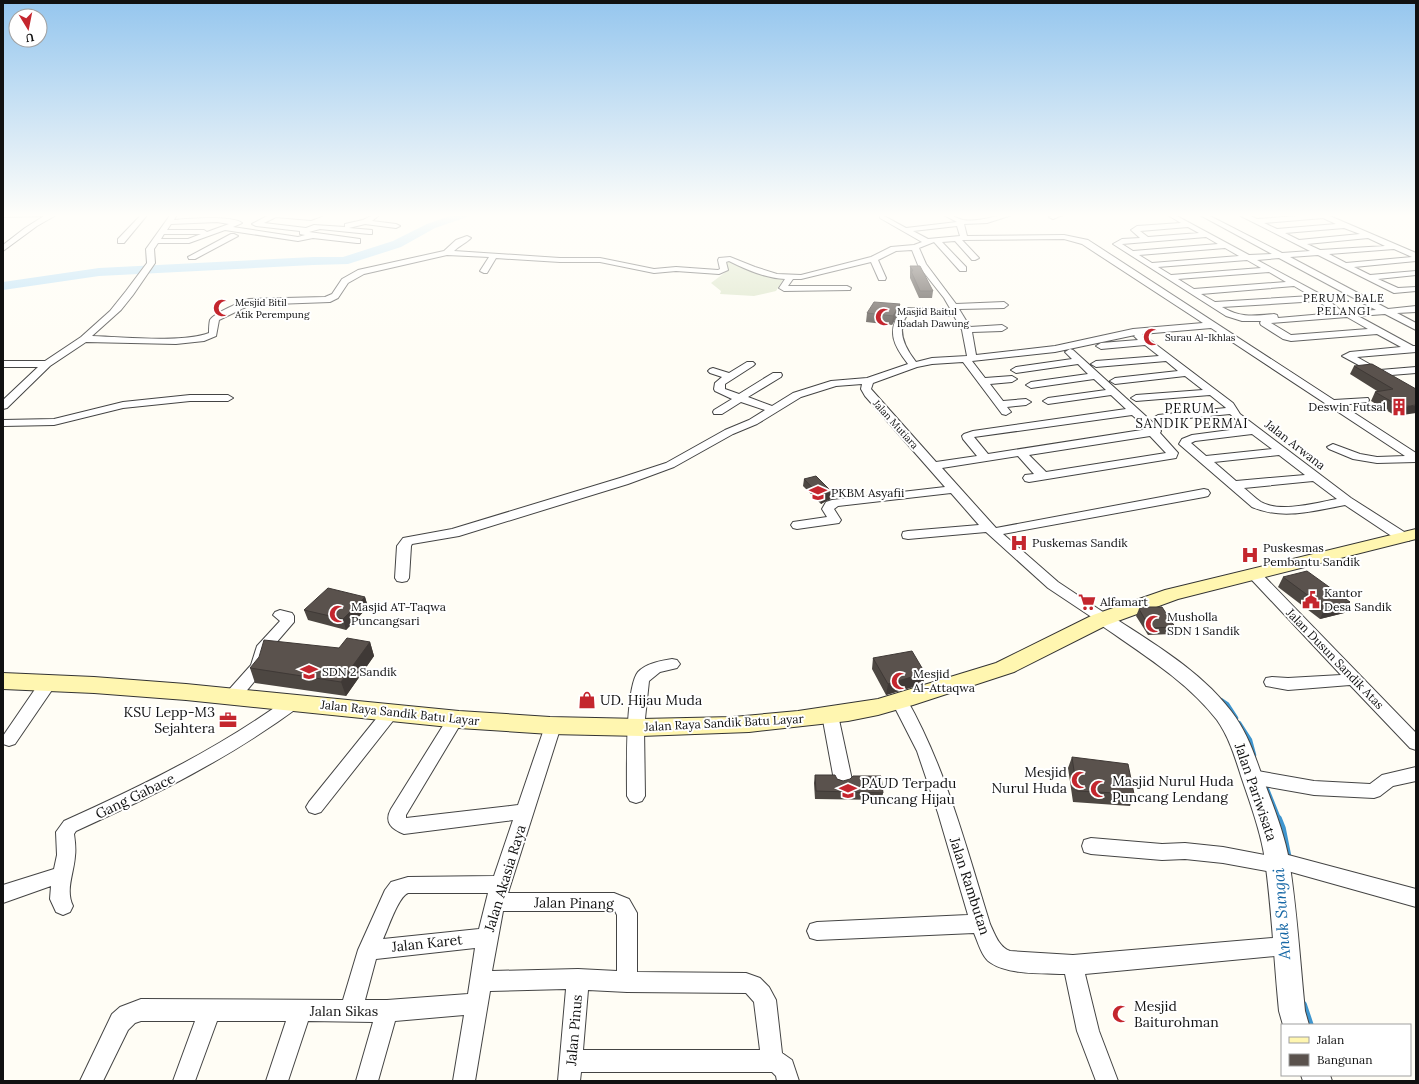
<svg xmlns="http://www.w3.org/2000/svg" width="1419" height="1084" font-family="Lora,serif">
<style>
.cemetery{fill:#d9e3c4}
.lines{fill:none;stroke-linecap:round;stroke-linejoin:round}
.stream-far1{stroke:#3f96cf;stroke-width:4.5}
.stream{stroke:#3f96cf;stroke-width:5.5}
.river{fill:#b9e0f7;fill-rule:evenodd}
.minor-casing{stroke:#444;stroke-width:2}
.tertiary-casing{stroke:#444;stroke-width:2}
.secondary-casing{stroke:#333;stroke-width:2}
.minor{fill:#fff;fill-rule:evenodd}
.tertiary{fill:#fff;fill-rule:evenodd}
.secondary{fill:#fff6b0;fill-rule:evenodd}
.wall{fill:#4d4742}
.shaded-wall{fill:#3f3936}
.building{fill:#5a524d;stroke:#3f3936}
.labels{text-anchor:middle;stroke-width:4;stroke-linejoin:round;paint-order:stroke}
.far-poi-label{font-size:10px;fill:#111;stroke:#fff;text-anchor:start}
.far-street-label{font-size:10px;fill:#111;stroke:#fff}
.far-neighbourhood-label{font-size:11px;letter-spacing:1px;fill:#111;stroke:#fff}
.poi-label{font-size:12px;fill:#111;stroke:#fff;text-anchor:start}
.street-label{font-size:12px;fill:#111;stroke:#fff}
.neighbourhood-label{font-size:13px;letter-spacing:1px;fill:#111;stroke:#fff}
.near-poi-label{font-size:14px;fill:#111;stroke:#fff;text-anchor:start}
.near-street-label{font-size:14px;fill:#111;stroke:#fff}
.near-water-label{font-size:16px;font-style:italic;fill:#1768a6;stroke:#fff}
</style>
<rect width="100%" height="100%" fill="#fffdf5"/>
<path class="cemetery" d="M 728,260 C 746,270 764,274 784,278 L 776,291 L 754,296 L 720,294 L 721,291 L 711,283 L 727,271 L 725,261 Z"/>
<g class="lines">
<path class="stream-far1" d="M 1221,700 L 1227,704 L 1236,718
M 1239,723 L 1250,740 L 1254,755
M 1265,784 L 1279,819"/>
<path class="stream" d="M 1279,818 L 1283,828 L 1289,858
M 1304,1004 L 1311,1025"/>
<path class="river" d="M 456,214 L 472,214 L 470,216 L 435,228 L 401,247 L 348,264 L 313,265 L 99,276 L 3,290 L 3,282 L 99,268 L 313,257 L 343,257 L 393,241 L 427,224 Z"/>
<g class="minor-casing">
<path id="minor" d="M 3,214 L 58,214 L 37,226 L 3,251 L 3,245 L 25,228 L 44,216 L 3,217 Z
M 142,214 L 148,214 L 124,243 L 118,243 L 118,239 Z
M 171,214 L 177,214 L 174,220 C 188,219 231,215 242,223 L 233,227 L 298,237 L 305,235 L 300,234 L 300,231 L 256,226 L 252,224 L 267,216 L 264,214 L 310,216 L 317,214 L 325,214 L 324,215 L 311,220 L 276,217 L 264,223 L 306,228 L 314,225 L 345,227 L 345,224 L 363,220 L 375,214 L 378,216 L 372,221 L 396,224 L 400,226 L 396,228 L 365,224 L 349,228 L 372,230 L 372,234 L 369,234 L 320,229 L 309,232 L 360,239 L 360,243 L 357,243 L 313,238 L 298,241 L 225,230 L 189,243 L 158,243 L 154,249 L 155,263 L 133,295 L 121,310 L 92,336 C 121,337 184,343 209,333 C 209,329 209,324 210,320 C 214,313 241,302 249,299 L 325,297 L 332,294 L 342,279 L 358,270 L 444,251 L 456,240 L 467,236 L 471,238 C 466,243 459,246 454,251 L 560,258 L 600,258 L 654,269 L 676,267 L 718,270 L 720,269 L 718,260 L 719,258 L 730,257 L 755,267 L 777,274 L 801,275 L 871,257 L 891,247 L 914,245 L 922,242 L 880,218 L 880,216 L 884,216 L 906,228 L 957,222 L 944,215 L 943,214 C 952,214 955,218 963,220 C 980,223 997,214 1013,214 L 1012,215 L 987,223 L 964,224 L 967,236 L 1064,235 L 1088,240 L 1334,400 L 1368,398 L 1369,400 L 1368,402 L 1342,405 L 1416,453 L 1416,462 L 1377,463 L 1353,459 L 1329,449 L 1327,447 L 1333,444 L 1360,454 L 1377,457 L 1405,456 L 1211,328 L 1142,334 L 1233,403 L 1240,414 L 1351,498 L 1409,535 L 1410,538 L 1409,541 L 1399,541 L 1345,505 C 1313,511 1282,520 1252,507 L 1179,444 L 1182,439 L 1192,435 L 1245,428 L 1230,414 L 1158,421 L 1153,418 L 1158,415 L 1226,408 L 1225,407 L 1210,395 L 1136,401 L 1131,398 L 1136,395 L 1203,390 L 1185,376 L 1115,384 L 1110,381 L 1115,378 L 1178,371 L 1166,361 L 1096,367 L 1091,364 L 1096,361 L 1159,356 L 1145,345 L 1101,349 L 1096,346 L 1101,343 L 1138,340 L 1134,336 L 1135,335 L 1055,352 L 972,361 L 985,378 L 1012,376 L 1017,379 L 1012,382 L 990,384 L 1003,401 L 1026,399 L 1031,402 L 1026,405 L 1007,407 L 1011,412 L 1006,415 L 1002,414 L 963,362 L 932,364 L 917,367 L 873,383 L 871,389 L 936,462 L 977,456 L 963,439 L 962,436 L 964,434 L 973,431 L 1126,409 L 1111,395 L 1048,404 L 1043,401 L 1048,398 L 1106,390 L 1094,379 L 1031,388 L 1026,385 L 1031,382 L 1088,374 L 1078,364 L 1016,373 L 1011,370 L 1016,367 L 1072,359 L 1065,352 L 1070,349 L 1073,350 L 1160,429 L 1161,431 L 1160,433 L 1178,453 L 1176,458 L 1029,482 L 1025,481 L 1023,478 L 1025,475 L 1034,474 L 1018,456 L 942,468 L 996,528 L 1204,489 L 1208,490 L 1210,493 L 1208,496 L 1204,497 L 1003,534 L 1058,582 L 1109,616 L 1111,619 L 1109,622 L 1104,624 L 1099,622 L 1048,588 L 986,532 L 908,539 L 903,538 L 902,535 L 903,532 L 908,531 L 979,525 L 951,493 L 838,506 L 834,509 L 841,520 L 839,523 L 797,529 L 793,528 L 791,525 L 793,522 L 827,517 L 822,509 L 826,502 L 832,500 L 945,487 L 865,396 L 861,389 L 862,384 L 836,386 L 801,397 L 757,424 L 733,434 L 674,467 L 628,484 L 459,536 L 412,544 L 411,546 L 409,578 L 407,581 L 402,582 L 397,581 L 395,578 L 397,546 L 403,538 L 452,529 L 620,478 L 666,463 L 725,430 L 749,420 L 765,410 L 741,402 L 722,414 L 714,414 L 713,412 L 714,410 L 732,399 L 715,391 L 714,389 L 715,383 L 722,377 L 710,373 L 708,371 L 710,369 L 713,368 L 729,373 L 747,362 L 753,362 L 755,364 L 753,366 L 725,384 L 725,389 L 739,394 L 773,373 L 781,373 L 782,375 L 781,377 L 748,397 L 772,406 L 793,393 L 831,381 L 867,378 L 908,364 C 894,346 886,331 901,311 L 906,308 L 951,310 L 944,298 L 918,265 L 912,250 L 896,251 L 878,260 L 886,278 L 885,280 L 879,280 L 871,262 L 801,279 L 793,279 L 788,286 L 847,286 L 851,288 L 850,290 L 784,291 L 779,288 L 785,279 C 765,278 747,270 729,261 L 726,262 L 728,270 L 719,274 L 676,271 L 654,273 L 600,262 L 560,262 L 496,258 L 487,273 L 484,273 L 480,271 L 489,257 L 447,255 L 364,274 L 348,283 L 338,298 L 330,302 L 250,305 L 219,320 L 216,336 L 204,341 L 176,344 L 86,342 L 50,366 L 7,408 L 3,409 L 3,400 L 38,367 L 3,367 L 3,361 L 45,361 L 81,337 L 110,311 L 126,291 L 147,263 L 146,249 ZM 217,222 L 229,224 L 207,232 L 204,230 L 167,230 L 171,224 ZM 957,226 L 960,236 L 928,239 L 913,231 ZM 164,234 L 201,234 L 188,239 L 161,239 ZM 1064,239 L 1082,244 L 1203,323 L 1133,329 L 1055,346 L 976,355 L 972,332 L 1002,331 L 1007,328 L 1002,325 L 970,327 L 959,309 L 1004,308 L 1008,305 L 1004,302 L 956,304 L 926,264 L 919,248 L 934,242 L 960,271 L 966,271 L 966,267 L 942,242 L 955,241 L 972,260 L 975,260 L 979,258 L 962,240 ZM 908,314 L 954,316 L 962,330 L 967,356 L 932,358 L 916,362 C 905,348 895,330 908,314 ZM 1132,415 L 1148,429 L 988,454 L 974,437 ZM 1252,434 L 1272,449 L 1206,456 L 1191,443 L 1195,441 ZM 1150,436 L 1166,453 L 1046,472 L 1029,455 ZM 1279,455 L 1305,475 L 1236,481 L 1214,462 ZM 1313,481 L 1337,499 C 1316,503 1280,513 1261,502 C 1255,498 1249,492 1244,488 Z
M 1056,214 L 1065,214 L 1053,219 L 1049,217 Z
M 1166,214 L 1173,214 L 1249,255 L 1272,254 L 1200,215 L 1199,214 L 1206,214 L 1282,253 L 1310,251 L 1239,215 L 1238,214 L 1246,214 L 1257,219 L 1325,214 L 1416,253 L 1416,261 L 1354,267 L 1370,275 L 1416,271 L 1416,275 L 1378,279 L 1398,288 L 1416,287 L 1416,291 L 1394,293 L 1318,255 L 1290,257 L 1388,309 L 1416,306 L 1416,312 L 1397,313 L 1416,323 L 1416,330 L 1385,314 L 1358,316 L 1413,346 L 1416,346 L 1416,352 L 1357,357 L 1380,370 L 1416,367 L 1416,373 L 1379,376 L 1342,356 L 1350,352 L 1401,347 L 1377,334 L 1291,341 L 1283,339 L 1261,325 L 1260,323 L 1261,321 L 1242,321 L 1226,316 L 1113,244 L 1122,239 L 1140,238 L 1131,230 L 1137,226 L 1181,223 ZM 1323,218 L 1336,224 L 1277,229 L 1264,223 ZM 1188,227 L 1199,233 L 1148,237 L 1140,231 ZM 1344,228 L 1360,234 L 1299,240 L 1285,233 ZM 1206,237 L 1218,244 L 1133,251 L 1122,244 ZM 1368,238 L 1385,246 L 1320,250 L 1307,244 ZM 1225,248 L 1239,256 L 1152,263 L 1139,255 ZM 1394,249 L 1412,257 L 1346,263 L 1329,254 ZM 1279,258 L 1376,310 L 1343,312 L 1320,294 L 1257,260 ZM 1247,260 L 1261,268 L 1171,275 L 1158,267 ZM 1269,272 L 1286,282 L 1194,289 L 1178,279 ZM 1294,286 L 1311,296 L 1215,302 L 1201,294 ZM 1318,301 L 1335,313 L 1278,318 L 1277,315 L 1274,314 C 1253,316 1241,318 1222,307 ZM 1347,317 L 1368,329 L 1291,335 L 1271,323 Z
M 231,234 L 234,234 L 238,236 L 195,259 L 189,259 L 188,257 Z
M 190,395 L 228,395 L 233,398 L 228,401 L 190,401 L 123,408 L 54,425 L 3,426 L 3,420 L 54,419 L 123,402 Z
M 1254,570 L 1259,571 L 1416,733 L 1416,750 L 1410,748 L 1350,685 L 1288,690 L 1266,686 L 1264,682 L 1266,678 L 1272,677 L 1288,678 L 1341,675 L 1249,577 L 1247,574 L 1249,571 Z
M 280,610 L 292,613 L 294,616 L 294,622 L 269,651 L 263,671 L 238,701 L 232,703 L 226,701 L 224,697 L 226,693 L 251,665 L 257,646 L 280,621 L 273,615 L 275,612 Z
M 672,659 L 677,660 L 680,664 L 677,668 L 660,672 L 649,681 L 644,728 L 645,796 L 642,801 L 636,803 L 630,801 L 627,796 C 627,772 625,688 638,672 C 646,663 661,661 672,659 Z
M 48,677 L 54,679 L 56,683 L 54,687 L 15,744 L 9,746 L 3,744 L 3,736 L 42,679 Z
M 294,696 L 300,698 L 302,702 L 300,706 C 230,758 155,795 76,831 L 74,834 C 75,841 76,849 75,856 C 74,873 65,890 73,906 L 70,912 L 63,915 L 56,912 L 50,899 L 51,886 L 3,903 L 3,885 L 54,869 L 57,855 L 56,832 L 64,821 C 142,786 218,749 288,698 Z
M 900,696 L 906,698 C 946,768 966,847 990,924 C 995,935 999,947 1010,951 L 1073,955 L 1285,937 L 1292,939 L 1295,946 L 1292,953 L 1285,955 L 1085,974 L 1099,1031 L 1118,1081 L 1096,1081 L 1077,1031 L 1065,974 C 1043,973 1009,975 991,963 C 982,958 978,942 974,933 L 817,940 L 810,938 L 807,931 L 810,924 L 817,922 L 968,915 L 938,813 L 917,751 L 892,702 L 894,698 Z
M 390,707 L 396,709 L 398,713 L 396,717 L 321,812 L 315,814 L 309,812 L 306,807 L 309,802 L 384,709 Z
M 830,709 L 836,711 L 838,715 L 852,780 L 849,785 L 843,787 L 837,785 L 834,780 L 822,715 L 824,711 Z
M 455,714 L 461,716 L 463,720 L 406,815 L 406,818 L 518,805 L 545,726 L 547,722 L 553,720 L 559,722 L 561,726 L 508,893 L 614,893 L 629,899 L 637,913 L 637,972 L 746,973 L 760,978 L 769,987 L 776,1000 L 782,1053 L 792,1060 L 799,1081 L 777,1081 L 776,1076 L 772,1072 L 581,1072 L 580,1081 L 558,1081 L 566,989 L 490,991 L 475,1081 L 453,1081 L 464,1015 L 395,1021 L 378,1081 L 356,1081 L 373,1022 L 308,1021 L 288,1081 L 266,1081 L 286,1021 L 217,1021 L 195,1081 L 173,1081 L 195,1021 L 141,1021 L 135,1023 L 128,1030 L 103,1081 L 80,1081 L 112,1014 L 120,1007 L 141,999 L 343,1000 L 358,950 L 385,890 L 391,882 L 408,877 L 494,876 L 513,820 L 404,834 C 391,829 384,822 391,809 L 449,716 ZM 408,893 L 488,893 L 479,929 L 383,939 C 388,929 398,897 408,893 ZM 503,911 L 615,911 L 617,915 L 617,971 L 578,969 L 492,971 ZM 475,948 L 468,994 L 387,1000 L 365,1000 L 376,959 ZM 588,990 L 627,992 L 746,993 L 754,1002 L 760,1050 L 583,1050 Z
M 1416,767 L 1416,781 L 1393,786 L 1380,796 L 1374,798 L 1314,795 L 1252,784 L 1246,782 L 1243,777 L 1246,772 L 1252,770 L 1314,781 L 1370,784 L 1382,775 Z
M 1091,838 L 1162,844 L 1185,843 L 1223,847 L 1270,856 L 1277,852 L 1416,889 L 1416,907 L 1284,870 L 1277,873 L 1223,863 L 1185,859 L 1162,860 L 1091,854 L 1084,852 L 1082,846 L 1084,840 Z"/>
</g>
<g class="tertiary-casing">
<path id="tertiary" d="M 1104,613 L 1110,615 C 1152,643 1200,670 1231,711 C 1246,730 1254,753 1262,776 C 1272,803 1284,832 1289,860 C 1297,910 1300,961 1305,1011 L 1309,1025 L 1283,1025 L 1279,1011 C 1274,961 1272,910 1265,860 C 1261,832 1250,803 1241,776 C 1235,757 1229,737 1217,720 C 1186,680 1139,652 1098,623 L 1095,619 L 1098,615 Z
M 1301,1075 L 1330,1075 L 1332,1081 L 1303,1081 Z"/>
</g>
<g class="secondary-casing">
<path id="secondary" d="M 1416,529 L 1416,539 L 1178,599 L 1107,625 L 1014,672 L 913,705 L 878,715 L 848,721 L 749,732 L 641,736 L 550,734 L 459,728 L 186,700 L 94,693 L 3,689 L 3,673 L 94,677 L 186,684 L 459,711 L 550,717 L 641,719 L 733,717 L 798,711 L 878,699 L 996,663 L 1093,615 L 1165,590 Z"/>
</g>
<use href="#minor" class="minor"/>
<use href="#tertiary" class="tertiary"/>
<use href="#secondary" class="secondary"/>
</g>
<path class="wall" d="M 910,266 L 933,291 L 932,298 L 919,298 L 910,278 Z
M 900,304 L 899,312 L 892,325 L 866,322 L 867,313 Z
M 1354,366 L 1416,389 L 1396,416 L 1371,401 L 1375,392 L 1377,391 L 1350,374 Z
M 804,479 L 832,492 L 831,499 L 826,501 L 821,504 L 803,486 Z
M 1283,577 L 1350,602 L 1344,613 L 1320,619 L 1278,587 Z
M 365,597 L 368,607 L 346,630 L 308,620 L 304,610 Z
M 1139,609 L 1175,627 L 1172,634 L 1148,635 L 1136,616 Z
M 370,642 L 374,656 L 346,696 L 255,683 L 250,668 L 339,648 Z
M 873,658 L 925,673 L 923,684 L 886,695 L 872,669 Z
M 1072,757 L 1134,794 L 1130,806 L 1073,802 L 1068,768 Z
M 815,775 L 837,779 L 883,793 L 882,800 L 815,799 L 814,783 Z"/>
<path class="shaded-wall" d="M 900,304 L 899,312 L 892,325 L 893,316 Z
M 1416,405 L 1416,413 L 1396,416 L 1401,407 Z
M 832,492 L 831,499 L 826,501 L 821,504 L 821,497 L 826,494 Z
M 365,597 L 368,607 L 346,630 L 343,619 Z
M 1350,602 L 1344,613 L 1320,619 L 1325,608 Z
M 370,642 L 374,656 L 346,696 L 341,682 Z
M 925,673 L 923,684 L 886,695 L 888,684 Z"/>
<path class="building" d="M 910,266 L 920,266 L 933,291 L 920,291 L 911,271 L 913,271 Z
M 874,302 L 900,304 L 893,316 L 867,313 Z
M 1372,364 L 1416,389 L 1416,405 L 1401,407 L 1375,392 L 1393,389 L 1354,366 Z
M 816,476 L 832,492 L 826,494 L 821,497 L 804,479 Z
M 1307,571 L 1350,602 L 1325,608 L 1283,577 Z
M 328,588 L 365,597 L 343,619 L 304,610 Z
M 1143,607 L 1162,607 L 1175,627 L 1150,628 L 1139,609 Z
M 347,638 L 370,642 L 341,682 L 250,668 L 259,657 L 264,640 L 339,648 Z
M 912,651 L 925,673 L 888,684 L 873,658 Z
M 1072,757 L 1128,764 L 1134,794 L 1077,791 Z
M 815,775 L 835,775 L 837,779 L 843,781 L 850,779 L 853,776 L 881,776 L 883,793 L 816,791 Z"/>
<linearGradient id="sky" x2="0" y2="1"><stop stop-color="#95c6ee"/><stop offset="0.59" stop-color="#fffefa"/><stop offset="1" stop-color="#fffefa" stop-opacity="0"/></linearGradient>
<rect width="1419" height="365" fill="url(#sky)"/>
<defs>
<g id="mosque-bare" transform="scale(1.38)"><path d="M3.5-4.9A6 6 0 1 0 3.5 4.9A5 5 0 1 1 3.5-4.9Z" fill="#c4262e" stroke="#fff" stroke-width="2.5" paint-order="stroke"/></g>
<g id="building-bare" transform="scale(1.38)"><path d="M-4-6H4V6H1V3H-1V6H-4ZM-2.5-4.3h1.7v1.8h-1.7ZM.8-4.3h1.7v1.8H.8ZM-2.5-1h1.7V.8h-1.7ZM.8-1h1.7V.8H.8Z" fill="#c4262e" stroke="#fff" stroke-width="2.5" paint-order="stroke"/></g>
<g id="school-bare" transform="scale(1.38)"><path d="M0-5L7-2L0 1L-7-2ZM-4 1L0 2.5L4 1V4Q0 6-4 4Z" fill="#c4262e" stroke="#fff" stroke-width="2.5" paint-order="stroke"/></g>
<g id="hospital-bare" transform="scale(1.38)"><path d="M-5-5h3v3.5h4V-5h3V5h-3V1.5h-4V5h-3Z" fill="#c4262e" stroke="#fff" stroke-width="2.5" paint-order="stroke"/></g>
<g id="civic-bare" transform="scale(1.38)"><path d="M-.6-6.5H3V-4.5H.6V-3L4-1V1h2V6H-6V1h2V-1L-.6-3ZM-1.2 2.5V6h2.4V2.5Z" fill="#c4262e" stroke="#fff" stroke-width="2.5" paint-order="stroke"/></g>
<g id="supermarket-bare" transform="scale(1.38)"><path d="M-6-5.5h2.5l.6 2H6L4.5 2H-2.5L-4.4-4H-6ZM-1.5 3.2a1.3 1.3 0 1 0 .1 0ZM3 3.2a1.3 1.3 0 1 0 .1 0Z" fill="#c4262e" stroke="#fff" stroke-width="2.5" paint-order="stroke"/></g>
<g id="shop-bare" transform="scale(1.38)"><path d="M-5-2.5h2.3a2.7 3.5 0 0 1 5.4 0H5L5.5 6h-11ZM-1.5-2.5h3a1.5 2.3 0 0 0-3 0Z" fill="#c4262e" stroke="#fff" stroke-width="2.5" paint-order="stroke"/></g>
<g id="office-bare" transform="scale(1.38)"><path d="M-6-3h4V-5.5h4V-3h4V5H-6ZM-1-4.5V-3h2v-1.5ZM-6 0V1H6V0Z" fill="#c4262e" stroke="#fff" stroke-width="2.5" paint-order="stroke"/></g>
</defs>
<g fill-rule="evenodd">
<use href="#mosque-bare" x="222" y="308"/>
<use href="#mosque-bare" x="884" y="317"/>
<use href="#mosque-bare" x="1152" y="337"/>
<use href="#building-bare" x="1399" y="407"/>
<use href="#school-bare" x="818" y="493"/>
<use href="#hospital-bare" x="1019" y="543"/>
<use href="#hospital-bare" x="1250" y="555"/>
<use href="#civic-bare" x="1311" y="600"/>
<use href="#supermarket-bare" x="1087" y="602"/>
<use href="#mosque-bare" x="338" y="614"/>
<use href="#mosque-bare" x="1154" y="624"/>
<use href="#school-bare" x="309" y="672"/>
<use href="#mosque-bare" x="900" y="681"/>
<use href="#shop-bare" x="587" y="700"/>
<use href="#office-bare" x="228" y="720"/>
<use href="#mosque-bare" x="1080" y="780"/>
<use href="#mosque-bare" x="1099" y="789"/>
<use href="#school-bare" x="848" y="791"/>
<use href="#mosque-bare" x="1121" y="1014"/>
</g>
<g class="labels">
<g class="far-poi-label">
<text x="235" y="306">Mesjid Bitil<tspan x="235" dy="12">Atik Perempung</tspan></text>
<text x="897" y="315">Masjid Baitul<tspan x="897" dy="12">Ibadah Dawung</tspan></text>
<text x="1165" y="341">Surau Al-Ikhlas</text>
</g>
<g class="far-street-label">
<text transform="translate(896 424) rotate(48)" y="4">Jalan Mutiara</text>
</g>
<g class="far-neighbourhood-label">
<text x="1344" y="302">PERUM. BALE<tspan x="1344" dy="13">PELANGI</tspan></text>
</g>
<g class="poi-label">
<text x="1386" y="411" text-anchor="end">Deswin Futsal</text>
<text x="831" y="497">PKBM Asyafii</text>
<text x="1032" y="547">Puskemas Sandik</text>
<text x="1263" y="552">Puskesmas<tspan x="1263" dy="14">Pembantu Sandik</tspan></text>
<text x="1324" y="597">Kantor<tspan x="1324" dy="14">Desa Sandik</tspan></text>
<text x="1100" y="606">Alfamart</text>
<text x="351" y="611">Masjid AT-Taqwa<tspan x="351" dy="14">Puncangsari</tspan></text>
<text x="1167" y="621">Musholla<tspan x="1167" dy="14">SDN 1 Sandik</tspan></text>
<text x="322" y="676">SDN 2 Sandik</text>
<text x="913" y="678">Mesjid<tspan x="913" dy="14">Al-Attaqwa</tspan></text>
</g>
<g class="street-label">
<text transform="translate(1295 445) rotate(38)" y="4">Jalan Arwana</text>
<text transform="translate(1335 659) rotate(46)" y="4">Jalan Dusun Sandik Atas</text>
<text transform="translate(400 713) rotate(6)" y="4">Jalan Raya Sandik Batu Layar</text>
<text transform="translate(724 723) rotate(-3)" y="4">Jalan Raya Sandik Batu Layar</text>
</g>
<g class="neighbourhood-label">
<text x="1192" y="413">PERUM.<tspan x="1192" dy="15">SANDIK PERMAI</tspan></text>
</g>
<g class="near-poi-label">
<text x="600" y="705">UD. Hijau Muda</text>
<text x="215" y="717" text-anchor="end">KSU Lepp-M3<tspan x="215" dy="16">Sejahtera</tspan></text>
<text x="1067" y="777" text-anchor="end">Mesjid<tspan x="1067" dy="16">Nurul Huda</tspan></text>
<text x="1112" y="786">Masjid Nurul Huda<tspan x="1112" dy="16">Puncang Lendang</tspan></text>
<text x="861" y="788">PAUD Terpadu<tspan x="861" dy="16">Puncang Hijau</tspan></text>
<text x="1134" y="1011">Mesjid<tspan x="1134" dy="16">Baiturohman</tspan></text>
</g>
<g class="near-street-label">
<text transform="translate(1256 792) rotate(71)" y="5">Jalan Pariwisata</text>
<text transform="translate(135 796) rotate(-26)" y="5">Gang Gabace</text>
<text transform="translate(505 878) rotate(-73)" y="5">Jalan Akasia Raya</text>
<text transform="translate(970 886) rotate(72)" y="5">Jalan Rambutan</text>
<text transform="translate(574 903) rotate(1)" y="5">Jalan Pinang</text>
<text transform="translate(427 943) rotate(-6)" y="5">Jalan Karet</text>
<text x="344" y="1016">Jalan Sikas</text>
<text transform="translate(574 1030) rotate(-85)" y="5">Jalan Pinus</text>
</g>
<g class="near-water-label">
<text transform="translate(1281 914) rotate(-94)" y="6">Anak Sungai</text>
</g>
</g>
<rect width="1419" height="1084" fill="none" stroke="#111111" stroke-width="8"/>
<rect x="1281" y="1024" width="130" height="52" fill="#ffffff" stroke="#a0a0a0"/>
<rect x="1289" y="1037" width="20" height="6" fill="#fff6b0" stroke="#a0a0a0"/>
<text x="1317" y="1044" font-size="12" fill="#111111">Jalan</text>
<rect x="1289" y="1054" width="20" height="12" fill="#5a524d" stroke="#a0a0a0"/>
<text x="1317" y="1064" font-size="12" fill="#111111">Bangunan</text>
<g transform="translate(28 28) rotate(170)"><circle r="19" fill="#ffffff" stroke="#a0a0a0"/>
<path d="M0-3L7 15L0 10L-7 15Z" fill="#c4262e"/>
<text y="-6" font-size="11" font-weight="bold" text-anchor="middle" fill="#111111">U</text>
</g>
</svg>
